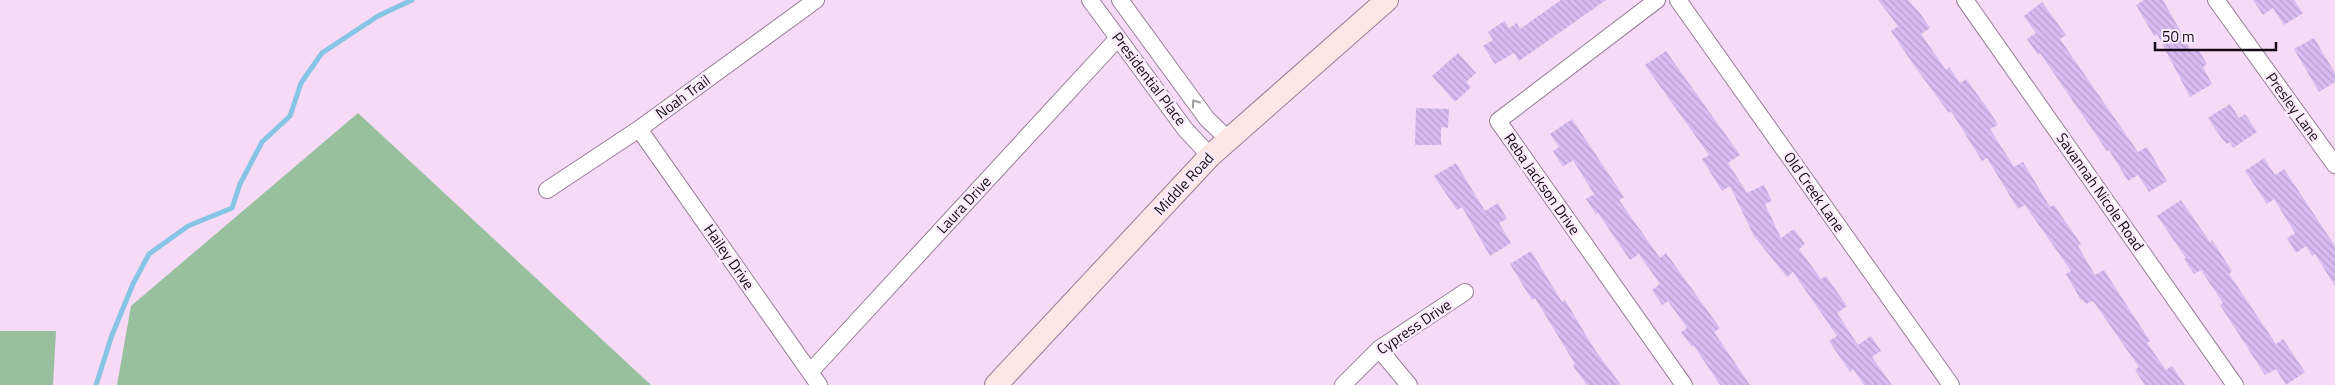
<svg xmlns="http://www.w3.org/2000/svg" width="2335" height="385" font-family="'Titillium Web',sans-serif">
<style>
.grass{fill:#98c09f}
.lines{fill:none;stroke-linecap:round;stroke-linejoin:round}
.stream{stroke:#87c5e7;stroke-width:5}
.building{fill:url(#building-back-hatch)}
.street-casing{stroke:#977e98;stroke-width:18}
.secondary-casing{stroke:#977e98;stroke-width:24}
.street{stroke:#fff;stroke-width:16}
.secondary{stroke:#fde7e5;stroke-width:22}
.oneway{stroke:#a19da1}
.labels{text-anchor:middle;stroke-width:5;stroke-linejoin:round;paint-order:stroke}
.street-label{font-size:15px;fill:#140b14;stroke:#fcebfc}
</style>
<defs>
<pattern id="building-back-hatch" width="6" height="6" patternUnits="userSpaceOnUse" patternTransform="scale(1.25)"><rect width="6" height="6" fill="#d7bbf1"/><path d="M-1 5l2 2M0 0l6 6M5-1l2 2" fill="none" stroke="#b89fce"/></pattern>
</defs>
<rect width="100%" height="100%" fill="#f6daf6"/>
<path class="grass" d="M 358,113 L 651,385 L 117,385 L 131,306 Z
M 0,331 L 56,331 L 53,385 L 0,385 Z"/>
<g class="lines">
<path class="stream" d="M 96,385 L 112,335 L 133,284 L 149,254 L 188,226 L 232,208 L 240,184 L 262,142 L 290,116 L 301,83 L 322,53 L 378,16 L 412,0"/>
</g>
<path class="building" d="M 1561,0 L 1606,0 L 1519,61 L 1514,53 L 1495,64 L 1483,46 L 1493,40 L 1488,32 L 1504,21 L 1509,28 L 1517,23 L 1520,29 Z
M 1878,0 L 1908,0 L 1919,12 L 1930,28 L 1921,34 L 1946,70 L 1949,67 L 1960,83 L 1966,79 L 1988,109 L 1998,125 L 1990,129 L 2014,167 L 2023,162 L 2050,207 L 2054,205 L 2081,244 L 2078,246 L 2095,275 L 2104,270 L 2150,341 L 2147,343 L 2166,370 L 2172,366 L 2185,385 L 2145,385 L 2135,370 L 2139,367 L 2093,301 L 2086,304 L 2082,299 L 2081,300 L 2066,274 L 2071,271 L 2025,205 L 2018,209 L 1987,158 L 1982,161 L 1951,111 L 1949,113 L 1913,64 L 1891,31 L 1898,26 Z
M 2144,0 L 2163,0 L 2192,52 L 2198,49 L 2207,64 L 2203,67 L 2212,84 L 2190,97 L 2157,34 L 2154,36 L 2136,5 Z
M 2253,0 L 2294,0 L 2303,13 L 2284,25 L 2273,8 L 2263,15 Z
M 2042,2 L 2066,35 L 2060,39 L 2138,152 L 2147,147 L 2167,181 L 2149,192 L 2138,175 L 2128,181 L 2109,150 L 2107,151 L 2040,53 L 2038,55 L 2027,39 L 2036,33 L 2024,16 Z
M 2314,38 L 2335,73 L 2335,82 L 2319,92 L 2294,49 Z
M 1666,51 L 1740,155 L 1728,163 L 1747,193 L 1764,185 L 1772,201 L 1765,204 L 1781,238 L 1794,229 L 1805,244 L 1799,249 L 1821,279 L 1826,276 L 1847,306 L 1837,313 L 1858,345 L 1871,336 L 1881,351 L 1872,357 L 1892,385 L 1864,385 L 1853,369 L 1850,372 L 1829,341 L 1837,336 L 1793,272 L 1787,277 L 1754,236 L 1730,186 L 1722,191 L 1702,159 L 1709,155 L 1645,65 Z
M 1458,53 L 1476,73 L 1466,82 L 1471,87 L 1455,102 L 1432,76 Z
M 2230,104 L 2239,118 L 2245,114 L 2257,132 L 2233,148 L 2230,142 L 2227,144 L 2222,139 L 2208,118 Z
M 1416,108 L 1449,109 L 1448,128 L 1441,127 L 1441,145 L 1415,145 Z
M 1572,119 L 1624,197 L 1619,200 L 1660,258 L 1666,253 L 1720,328 L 1714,332 L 1750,385 L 1720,385 L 1694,346 L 1692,347 L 1681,332 L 1687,328 L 1668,301 L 1662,305 L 1652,290 L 1660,284 L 1639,254 L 1630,260 L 1598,213 L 1596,214 L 1586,199 L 1594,194 L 1573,160 L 1563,167 L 1553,151 L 1559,147 L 1550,134 Z
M 2264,158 L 2275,175 L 2284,169 L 2335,246 L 2335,286 L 2315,254 L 2312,256 L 2306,246 L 2296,253 L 2287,238 L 2295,233 L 2274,199 L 2267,204 L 2245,171 Z
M 1456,163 L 1485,211 L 1498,203 L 1507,219 L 1499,223 L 1511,243 L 1490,256 L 1462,207 L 1457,210 L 1434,176 Z
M 2181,200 L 2210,242 L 2212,240 L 2232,271 L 2229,274 L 2276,344 L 2283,339 L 2305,372 L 2286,385 L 2276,369 L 2265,375 L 2220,305 L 2223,303 L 2201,270 L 2194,274 L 2184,259 L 2186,258 L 2157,216 Z
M 1531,251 L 1562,302 L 1565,300 L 1595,350 L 1621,385 L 1587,385 L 1573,366 L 1575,364 L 1535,298 L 1532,300 L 1510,264 Z"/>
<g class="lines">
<g class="street-casing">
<path id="street" d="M 1090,0 L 1185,129 L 1210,156
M 1120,0 L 1207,119 L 1228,139
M 1657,0 L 1498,121 L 1684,385
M 1678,0 L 1951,385
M 1965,0 L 2235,385
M 2216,0 L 2335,165
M 639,129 L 819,385
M 547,190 L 639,129 L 816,0
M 1379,349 L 1409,385
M 811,371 L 1118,38
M 1343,385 L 1379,349 L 1465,292"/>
</g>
<g class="secondary-casing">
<path id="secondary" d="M 996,385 L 1210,156 L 1387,0"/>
</g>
<use href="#street" class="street"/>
<use href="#secondary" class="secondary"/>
</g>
<defs><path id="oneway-chevron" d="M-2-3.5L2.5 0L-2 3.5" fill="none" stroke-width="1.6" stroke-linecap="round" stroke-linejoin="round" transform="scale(1.25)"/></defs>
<use class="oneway" href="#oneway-chevron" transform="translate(1195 103) rotate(-126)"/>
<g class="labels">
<g class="street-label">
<text transform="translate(1149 79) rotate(53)" y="5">Presidential Place</text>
<text transform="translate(683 97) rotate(-36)" y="5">Noah Trail</text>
<text transform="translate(2293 107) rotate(54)" y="5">Presley Lane</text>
<text transform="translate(1184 184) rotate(-47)" y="5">Middle Road</text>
<text transform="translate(1542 184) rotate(55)" y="5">Reba Jackson Drive</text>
<text transform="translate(1814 192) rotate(55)" y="5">Old Creek Lane</text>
<text transform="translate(2100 192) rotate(55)" y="5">Savannah Nicole Road</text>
<text transform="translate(964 205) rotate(-47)" y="5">Laura Drive</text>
<text transform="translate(729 257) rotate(55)" y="5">Hailey Drive</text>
<text transform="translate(1414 327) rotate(-34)" y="5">Cypress Drive</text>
</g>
</g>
<path d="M2155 42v8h121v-8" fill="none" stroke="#140b14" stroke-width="2.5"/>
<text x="2162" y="42" font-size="15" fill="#140b14" stroke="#fcebfc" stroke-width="4" paint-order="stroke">50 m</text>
</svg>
